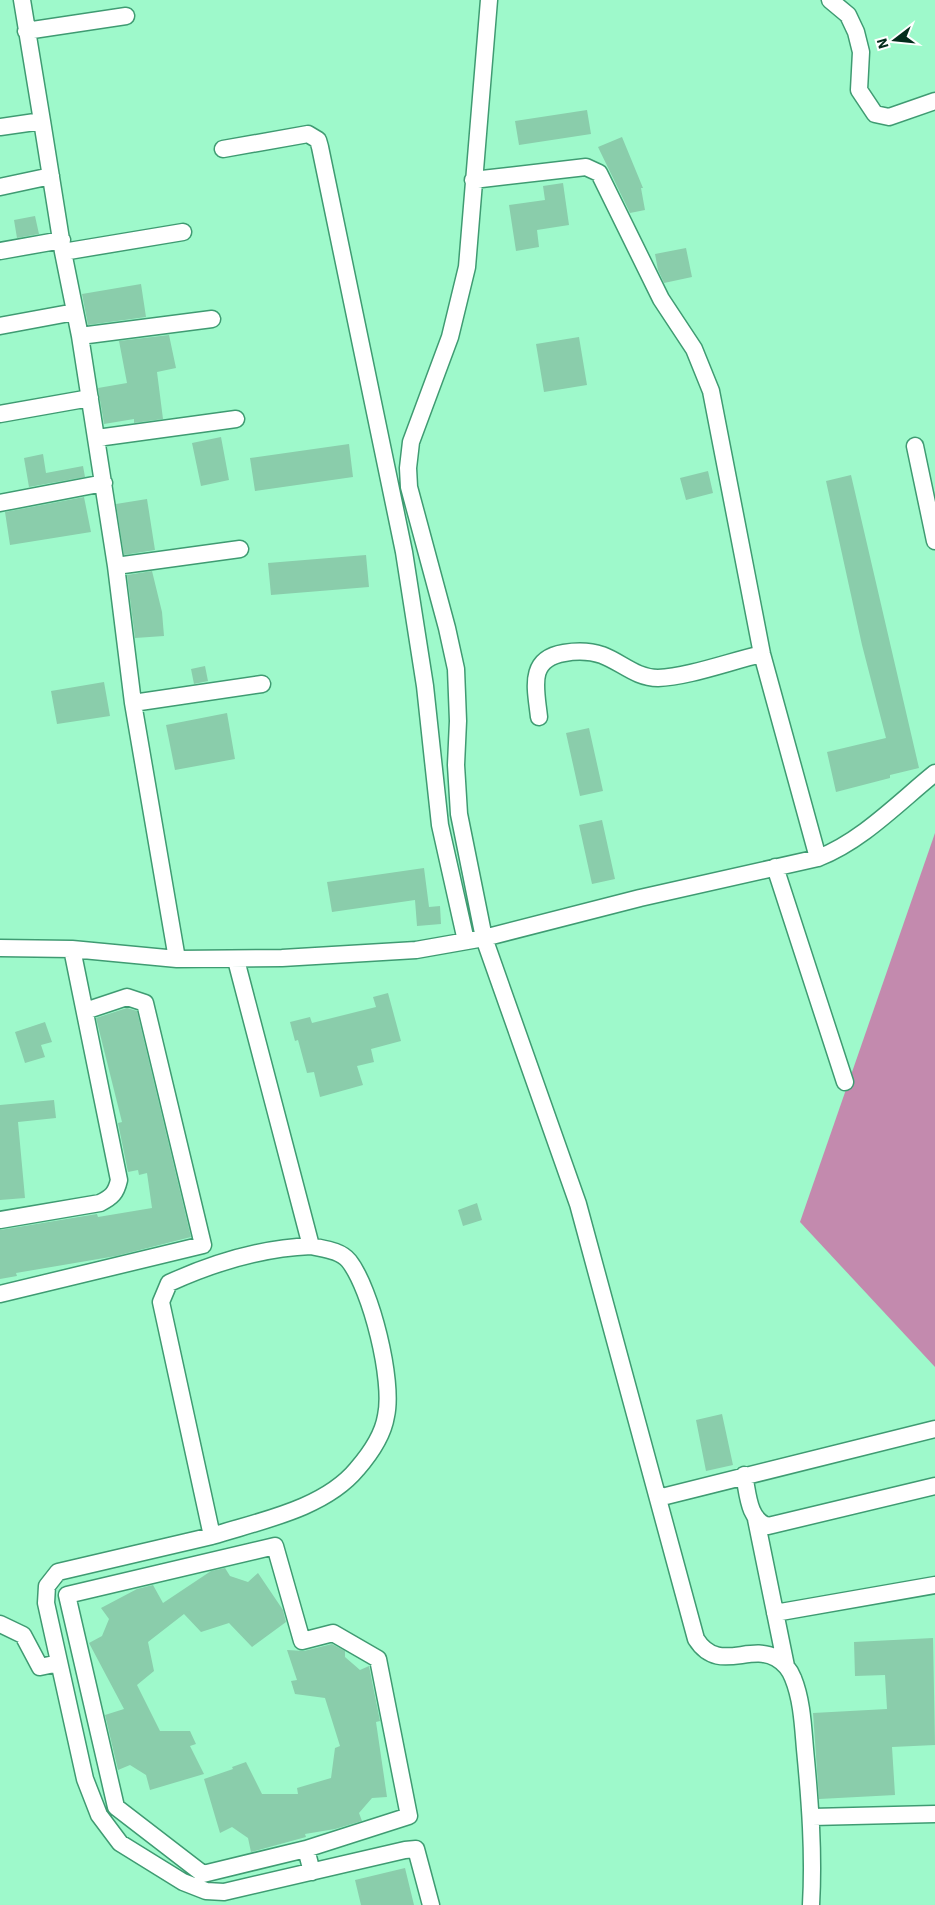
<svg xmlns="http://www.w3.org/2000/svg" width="935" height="1905" font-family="'IBM Plex Sans',sans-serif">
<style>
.forest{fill:#c38aae}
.building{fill:#8acdab}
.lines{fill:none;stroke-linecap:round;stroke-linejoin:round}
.minor-casing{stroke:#3f9b72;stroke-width:19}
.minor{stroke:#fff;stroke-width:16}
</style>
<rect width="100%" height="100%" fill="#9ef9cb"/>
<path class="forest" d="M 935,833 L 935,1367 L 800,1222 Z"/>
<path class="building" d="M 587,110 L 591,134 L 519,145 L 515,121 Z
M 622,137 L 643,188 L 641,188 L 645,210 L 630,213 L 598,147 Z
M 563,183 L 569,225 L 537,230 L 539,247 L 516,251 L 509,205 L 545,200 L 543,186 Z
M 35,216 L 39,234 L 17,238 L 14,220 Z
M 686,248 L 692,277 L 664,283 L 658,270 L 655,254 Z
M 141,284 L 146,317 L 88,325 L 82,294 Z
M 169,335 L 176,368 L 157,372 L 163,419 L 134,423 L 134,419 L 104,424 L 98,388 L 127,383 L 119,341 Z
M 579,337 L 587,385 L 544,392 L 536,344 Z
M 221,437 L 229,480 L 201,486 L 192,443 Z
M 349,444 L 353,477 L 255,491 L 250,458 Z
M 43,454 L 46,473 L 83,466 L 85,477 L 29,487 L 24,458 Z
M 708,471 L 713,493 L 686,500 L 680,478 Z
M 851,475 L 919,768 L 890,775 L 890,778 L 836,792 L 827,752 L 886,738 L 862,645 L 826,481 Z
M 84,497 L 91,532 L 10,545 L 5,512 Z
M 147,499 L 155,550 L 124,555 L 116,504 Z
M 366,555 L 369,587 L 271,595 L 268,563 Z
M 152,571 L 162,612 L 164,636 L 135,638 L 127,575 Z
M 205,666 L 208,681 L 194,684 L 191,669 Z
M 104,682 L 110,716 L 57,724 L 51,691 Z
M 227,713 L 235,759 L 175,770 L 166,725 Z
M 589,728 L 603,791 L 580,796 L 566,733 Z
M 602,820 L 615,879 L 592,884 L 579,825 Z
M 424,868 L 429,907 L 440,906 L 441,924 L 417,926 L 415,900 L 332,912 L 327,882 Z
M 388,993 L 401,1041 L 371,1049 L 374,1062 L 357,1066 L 363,1085 L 320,1097 L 314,1072 L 307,1073 L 298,1040 L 295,1041 L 290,1022 L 310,1017 L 312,1023 L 376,1007 L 373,997 Z
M 127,1008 L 137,1011 L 191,1237 L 116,1256 L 16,1273 L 17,1276 L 0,1279 L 0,1230 L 97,1214 L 98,1217 L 152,1208 L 147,1173 L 139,1175 L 138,1170 L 128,1172 L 118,1123 L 122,1122 L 96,1018 Z
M 45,1022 L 52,1042 L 41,1045 L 45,1057 L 25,1063 L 15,1032 Z
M 54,1100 L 56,1118 L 18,1122 L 25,1198 L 0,1200 L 0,1105 Z
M 477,1203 L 482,1220 L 463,1226 L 458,1210 Z
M 722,1414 L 733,1465 L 706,1471 L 696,1420 Z
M 225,1568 L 230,1576 L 248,1582 L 258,1573 L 283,1610 L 286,1622 L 252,1647 L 229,1623 L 201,1632 L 184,1614 L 148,1642 L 154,1671 L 137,1685 L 160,1731 L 190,1731 L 196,1744 L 190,1746 L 204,1774 L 150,1790 L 146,1775 L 130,1765 L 118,1770 L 105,1715 L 124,1709 L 89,1643 L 102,1636 L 109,1619 L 101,1608 L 137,1589 L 153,1585 L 163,1603 L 211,1571 Z
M 933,1638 L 935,1745 L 892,1747 L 895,1795 L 819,1799 L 813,1713 L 887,1709 L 885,1675 L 855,1676 L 854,1642 Z
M 332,1644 L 345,1651 L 345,1657 L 360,1670 L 369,1666 L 380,1721 L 376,1722 L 387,1797 L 372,1798 L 359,1813 L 362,1821 L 335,1829 L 305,1834 L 306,1837 L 251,1852 L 248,1838 L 232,1827 L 220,1833 L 204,1779 L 233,1769 L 232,1767 L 246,1762 L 262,1794 L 298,1794 L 297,1788 L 331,1778 L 335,1748 L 340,1746 L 325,1698 L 295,1694 L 291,1681 L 297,1680 L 287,1650 L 304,1651 Z
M 405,1868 L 414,1905 L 361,1905 L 355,1880 Z"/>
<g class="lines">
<g class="minor-casing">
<path id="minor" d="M 22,0 L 42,121
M 489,0 L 467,267 L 450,337 L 411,442 L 408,468 L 409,487 L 447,628 L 456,669 L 458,721 L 456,765 L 459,814 L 484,938 L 578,1204 L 696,1639 C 718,1674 749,1643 776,1658 C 783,1662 790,1670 793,1678 C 802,1700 803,1726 805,1749 C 810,1801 814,1853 811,1905
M 830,0 L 848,15 L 856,32 L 861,52 L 859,90 L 875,114 L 889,117 L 935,101
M 26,31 L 126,16
M 0,127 L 42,121 L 63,252 L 80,336 L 116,566 L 133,703 L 177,959
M 223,149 L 308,134 L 318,140 L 320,147 L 404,552 L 425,686 L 440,825 L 466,941
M 473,180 L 586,167 L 599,173 L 661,299 L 694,349 L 711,391 L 762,654 L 818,858
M 0,187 L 51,176
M 0,251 L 62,240
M 63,252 L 183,232
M 0,326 L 75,312
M 80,336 L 212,319
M 0,414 L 90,398
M 97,438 L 236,419
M 915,446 L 935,541
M 0,503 L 104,483
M 116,566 L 240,549
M 133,703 L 262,684
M 539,717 C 536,689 527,659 564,653 C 576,651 590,651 602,655 C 621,662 636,678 658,678 C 688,677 731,661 762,654
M 775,867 L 845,1082
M 0,948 L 72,949 L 177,959 L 282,958 L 416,950 L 484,938 L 640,898 L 818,858 C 862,841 899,802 935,773
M 236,960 L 311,1246 C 262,1248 213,1263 169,1283 L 161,1302 L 212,1536 L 58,1572 L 47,1586 L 46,1603 L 85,1779 L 99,1815 L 120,1843 L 183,1882 L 206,1891 L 224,1892 L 405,1850 L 416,1849 L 431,1905
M 0,1220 L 100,1203 C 112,1197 116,1193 119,1180 L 72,949
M 0,1294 L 203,1245 L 145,1003 L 127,997 L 85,1011
M 744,1475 C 748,1493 748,1520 768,1526 L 935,1486
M 658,1498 L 935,1429
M 756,1519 L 786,1666
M 212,1536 C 259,1521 324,1509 357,1469 C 370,1454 383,1435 386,1416 C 394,1381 371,1289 349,1261 C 340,1250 323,1249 311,1246
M 775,1613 L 935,1585
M 0,1624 L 23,1635 L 40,1667 L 59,1663
M 812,1817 L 935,1814
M 306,1849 L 203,1874 L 116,1807 L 67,1595 L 275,1546 L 302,1641 L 333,1633 L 378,1659 L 409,1816 L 306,1849 L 312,1872"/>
</g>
<use href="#minor" class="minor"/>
</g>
<g transform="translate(895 40) rotate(254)" stroke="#ffffff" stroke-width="4" paint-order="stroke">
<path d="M0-4L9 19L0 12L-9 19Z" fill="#032c1b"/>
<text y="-8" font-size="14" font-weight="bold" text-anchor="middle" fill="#032c1b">N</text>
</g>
</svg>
